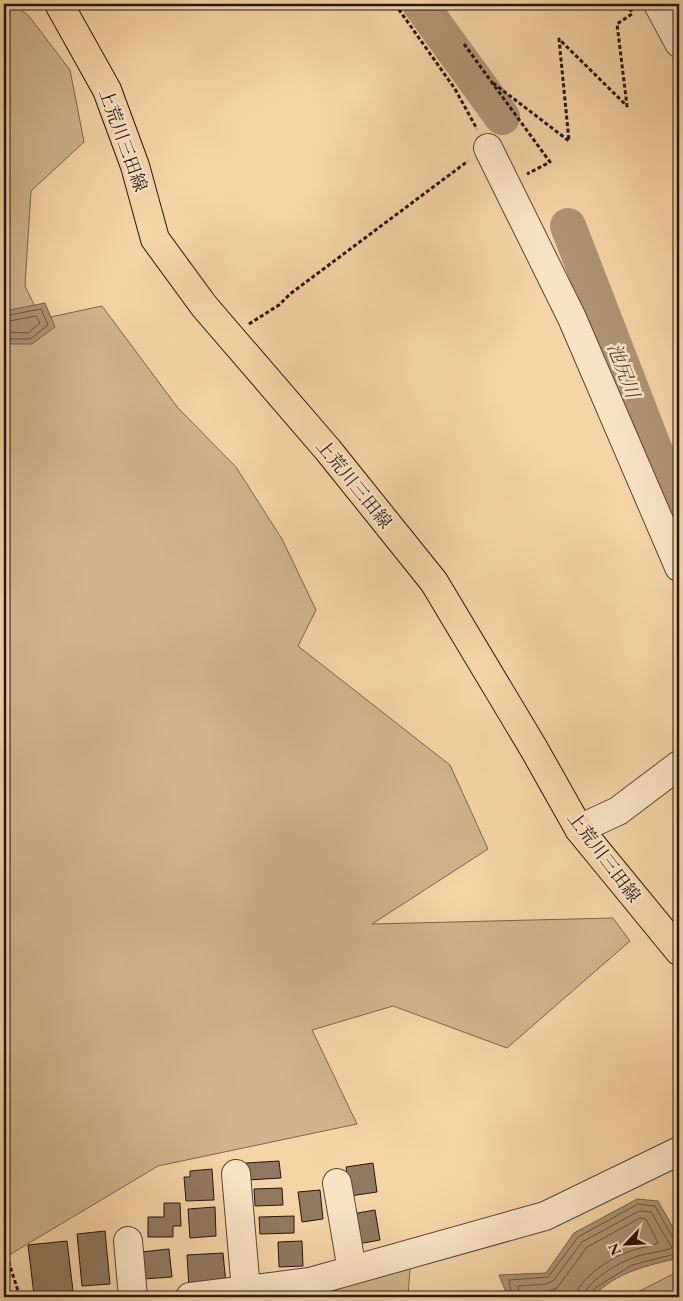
<svg xmlns="http://www.w3.org/2000/svg" width="683" height="1301" font-family="'EB Garamond','Noto Serif JP',serif">
<style>
.green{fill:#d1b48d;stroke:#7a6650}
.water{fill:#ae9474;stroke:#76624d}
.lines{fill:none;stroke-linecap:round;stroke-linejoin:round}
.shore{stroke:#685643;stroke-width:1}
.river{stroke:#ae9474;stroke-width:36}
.building{fill:#90795f;stroke:#231712}
.minor-casing{stroke:#584637;stroke-width:30}
.major-casing{stroke:#231712;stroke-width:30}
.path{stroke:#231712;stroke-width:3;stroke-dasharray:4 2.5;stroke-linecap:butt}
.minor{stroke:#f8e3c5;stroke-width:28}
.major{stroke:#f5d4a6;stroke-width:28}
.labels{text-anchor:middle;stroke-width:5;stroke-linejoin:round;paint-order:stroke}
.street-label{font-size:18px;fill:#231712;stroke:#f8e3c5}
.water-label{font-size:19px;font-style:italic;fill:#5b4939;stroke:#f8e3c5}
</style>
<rect width="100%" height="100%" fill="#f5d4a6"/>
<filter id="stains"><feTurbulence type="fractalNoise" baseFrequency=".004" numOctaves="4"/><feColorMatrix values="0 0 0 0 .2 0 0 0 0 .09 0 0 0 0 .02 0 0 0 .5 -.17"/></filter>
<radialGradient id="worn" r=".72"><stop offset=".6" stop-color="#630" stop-opacity="0"/><stop offset="1" stop-color="#630" stop-opacity=".3"/></radialGradient>
<path class="green" d="M 4,4 L 11,4 L 28,15 L 70,70 L 84,142 L 31,191 L 25,286 L 41,319 L 102,306 L 178,408 L 236,467 L 282,539 L 316,610 L 298,646 L 450,765 L 488,849 L 372,924 L 613,918 L 630,941 L 507,1048 L 393,1006 L 312,1030 L 357,1124 L 158,1166 L 4,1258 Z
M 411,1254 L 408,1297 L 309,1297 L 310,1282 Z
M 679,1271 L 679,1297 L 628,1297 Z"/>
<path class="water" d="M 45,303 L 55,327 L 32,344 L 4,344 L 4,311 Z
M 637,1199 L 658,1201 L 679,1238 L 679,1258 C 649,1265 615,1272 593,1297 L 508,1297 L 499,1275 L 546,1273 L 574,1233 Z"/>
<g class="lines">
<path class="shore" d="M 4,316 L 41,309 L 48,325 L 30,339 L 4,339
M 4,322 L 36,316 L 40,323 L 28,333 L 4,332
M 512,1297 L 509,1280 L 548,1277 L 578,1237 L 638,1204 L 655,1206 L 673,1238 L 679,1240
M 519,1297 L 518,1286 L 546,1284 L 553,1281 L 582,1242 L 639,1211 L 651,1212 L 672,1248 C 659,1253 643,1253 630,1259 C 617,1264 584,1283 584,1297
M 526,1297 L 528,1293 L 549,1291 L 557,1288 L 587,1247 L 640,1218 L 646,1219 L 658,1243 C 649,1247 637,1248 628,1252 C 611,1258 577,1279 576,1297
M 590,1297 L 595,1288 L 632,1265 L 679,1253"/>
<path class="river" d="M 420,4 L 502,117
M 568,226 L 679,513"/>
</g>
<path class="building" d="M 279,1161 L 281,1178 L 248,1180 L 246,1163 Z
M 373,1163 L 377,1192 L 350,1196 L 346,1167 Z
M 212,1169 L 214,1200 L 186,1201 L 184,1177 L 190,1177 L 190,1171 Z
M 282,1188 L 283,1205 L 255,1206 L 254,1189 Z
M 320,1190 L 323,1219 L 302,1222 L 298,1192 Z
M 164,1203 L 180,1203 L 181,1226 L 173,1226 L 173,1237 L 148,1237 L 148,1217 L 164,1217 Z
M 215,1207 L 216,1236 L 190,1238 L 188,1209 Z
M 375,1210 L 380,1240 L 358,1244 L 352,1214 Z
M 294,1216 L 294,1233 L 260,1234 L 259,1217 Z
M 105,1231 L 110,1284 L 82,1286 L 77,1234 Z
M 67,1241 L 73,1291 L 34,1295 L 28,1245 Z
M 302,1241 L 303,1266 L 279,1267 L 278,1242 Z
M 169,1249 L 172,1277 L 143,1279 L 141,1252 Z
M 223,1253 L 226,1284 L 189,1287 L 187,1255 Z"/>
<g class="lines">
<g class="minor-casing">
<path id="minor" d="M 658,4 L 679,43
M 488,148 L 572,318 L 679,567
M 579,829 L 618,811 L 679,765
M 236,1174 L 246,1290
M 337,1183 L 352,1270
M 128,1241 L 133,1297
M 190,1297 L 310,1282 L 545,1216 L 679,1151"/>
</g>
<g class="major-casing">
<path id="major" d="M 59,4 L 107,90 L 135,166 L 155,239 L 204,306 L 328,450 L 434,582 L 534,749 L 579,829 L 679,951"/>
</g>
<path class="path" d="M 395,4 L 455,89 L 477,129
M 464,44 L 550,162 L 527,174
M 493,83 L 569,141 L 559,39 L 627,106 L 617,24 L 632,14 L 629,4
M 249,324 L 279,305 L 290,294 L 468,161
M 4,1230 L 7,1236 L 7,1257 L 20,1297"/>
<use href="#minor" class="minor"/>
<use href="#major" class="major"/>
</g>
<g class="labels">
<g class="street-label">
<text transform="translate(123 140) rotate(70)" y="6">上荒川三田線</text>
<text transform="translate(354 484) rotate(51)" y="6">上荒川三田線</text>
<text transform="translate(604 857) rotate(53)" y="6">上荒川三田線</text>
</g>
<g class="water-label">
<text transform="translate(624 370) rotate(69)" y="7">池尻川</text>
</g>
</g>
<rect width="683" height="1301" fill="none" stroke="#f5d4a6" stroke-width="20"/>
<rect x="5" y="5" width="673" height="1291" fill="none" stroke="#231712" stroke-width="2.5"/>
<rect x="10" y="10" width="663" height="1281" fill="none" stroke="#231712"/>
<g transform="translate(626 1244) rotate(245)" stroke="#f8e3c5" stroke-width="4" paint-order="stroke">
<path d="M0-4L9 19L0 12L-9 19Z" fill="#231712"/>
<text y="-8" font-size="14" font-weight="bold" text-anchor="middle" fill="#231712">N</text>
</g>
<rect width="100%" height="100%" filter="url(#stains)"/>
<rect width="100%" height="100%" fill="url(#worn)"/>
</svg>
